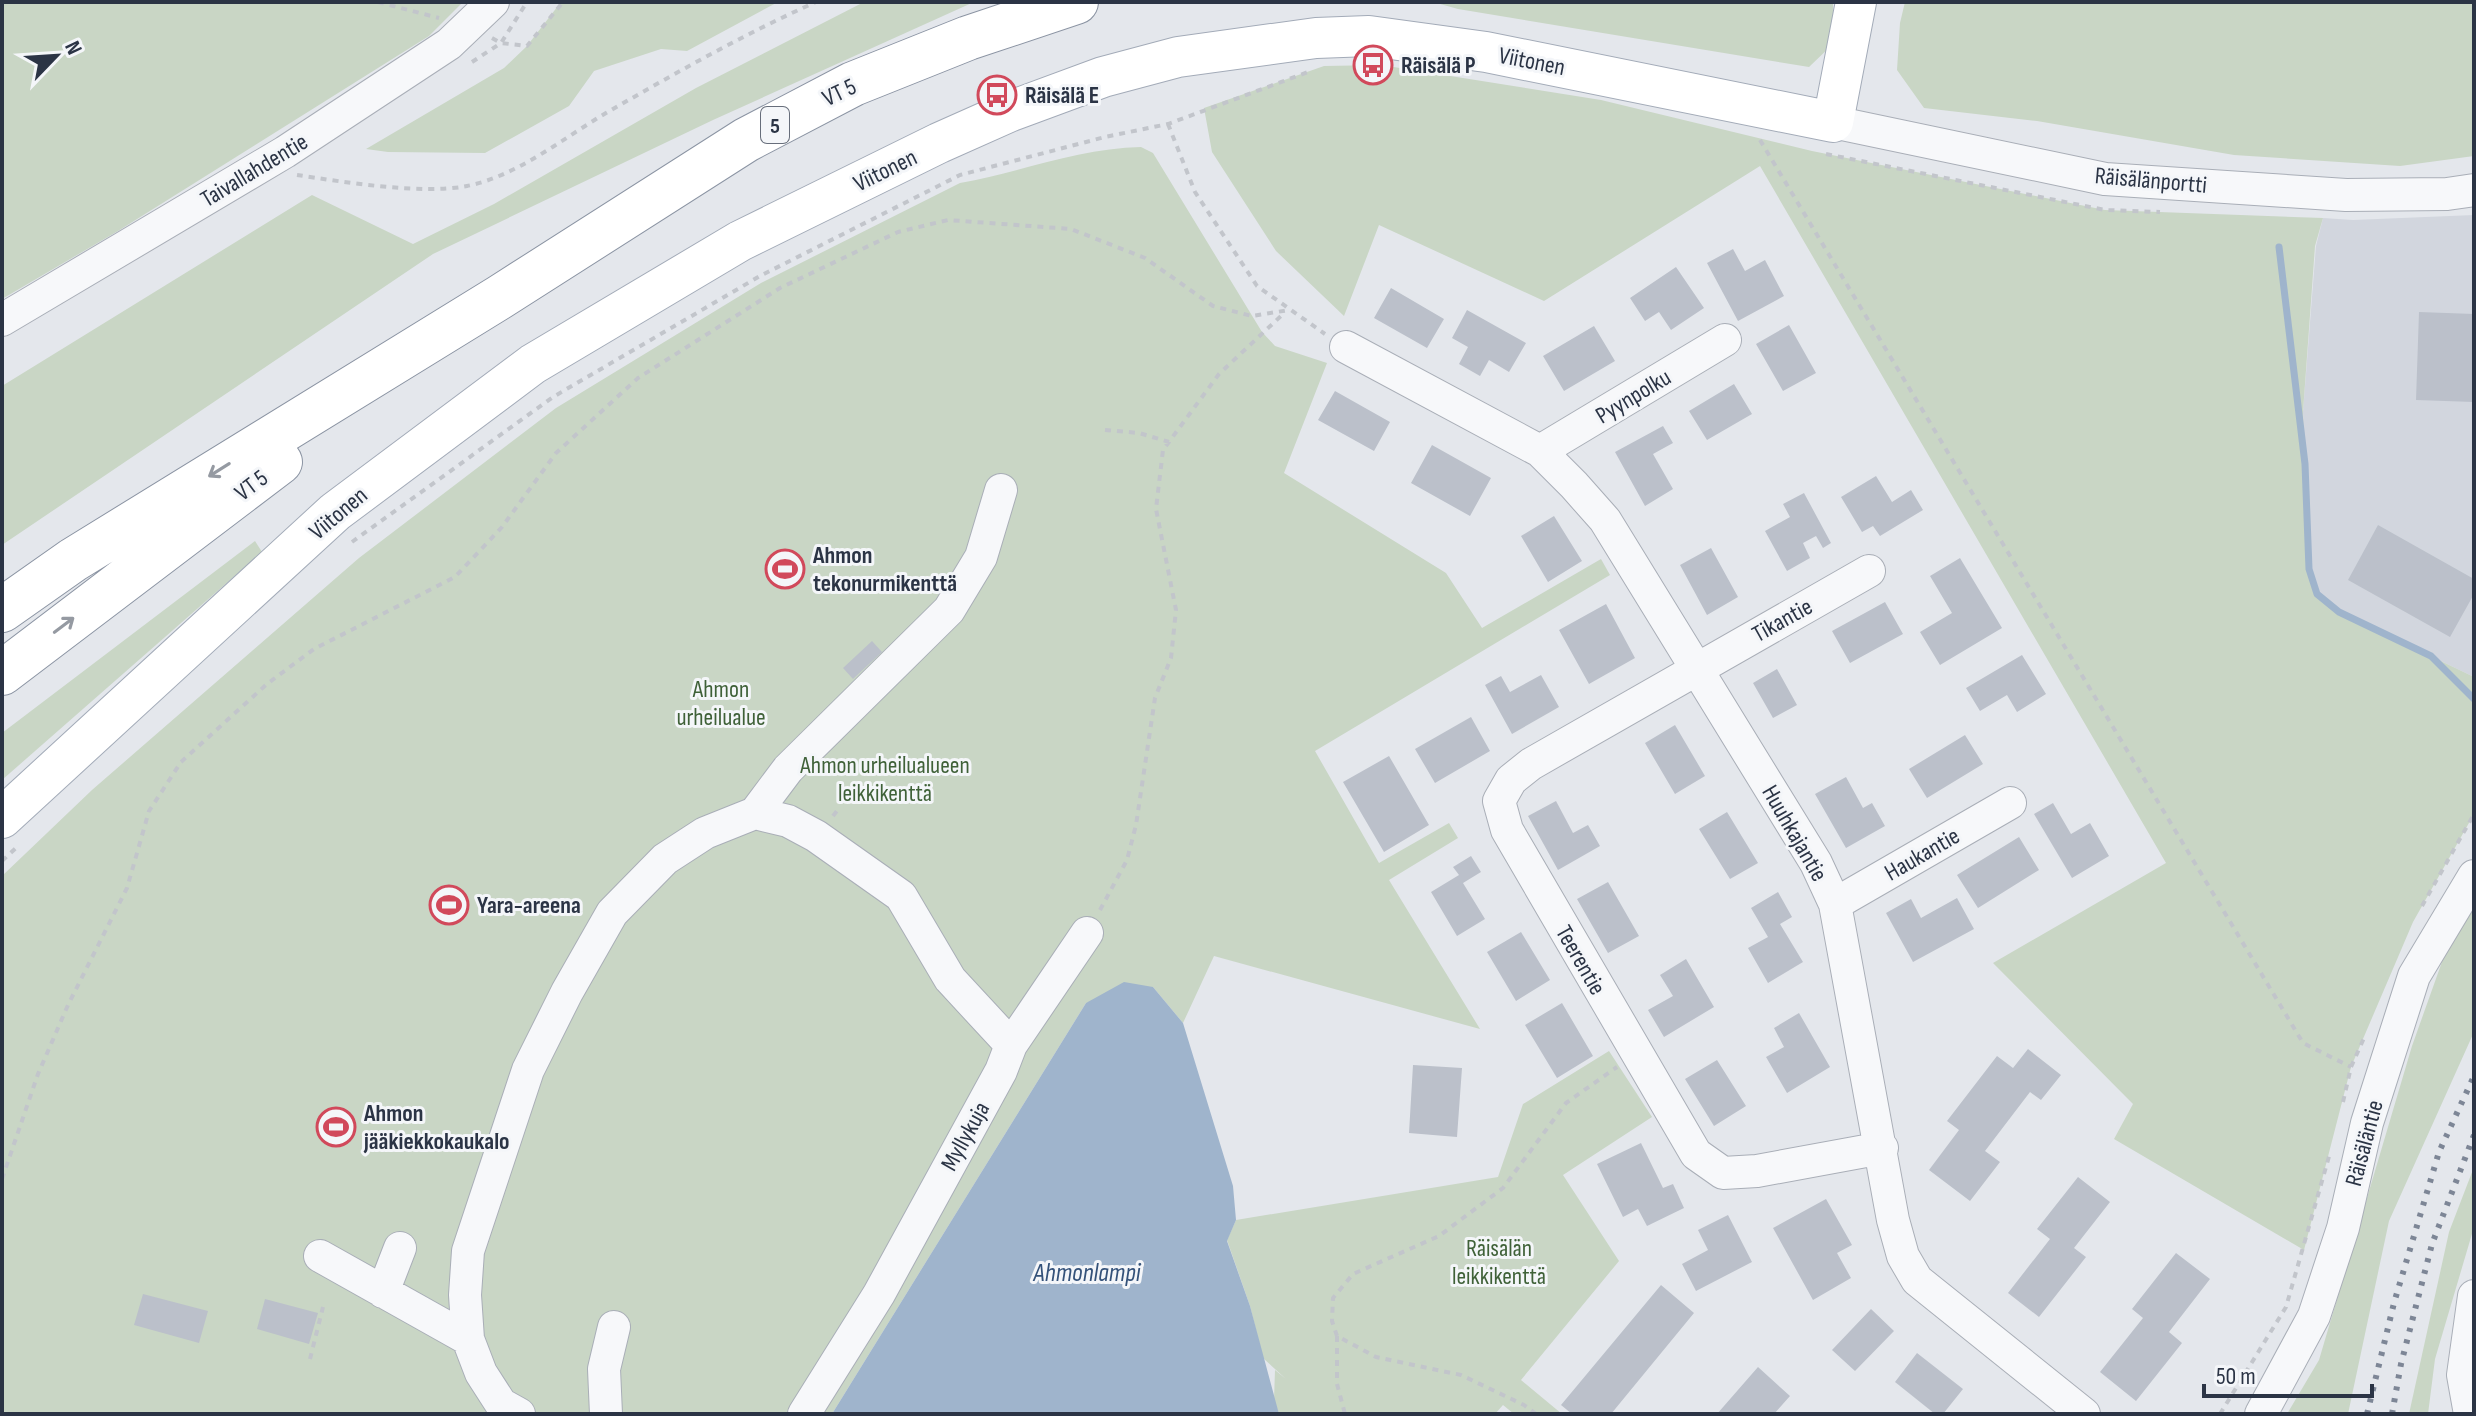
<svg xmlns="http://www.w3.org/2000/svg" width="2476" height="1416" font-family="'Sofia Sans Condensed',sans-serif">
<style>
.built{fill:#d2d6de}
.green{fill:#c9d6c5}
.water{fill:#9fb4cc}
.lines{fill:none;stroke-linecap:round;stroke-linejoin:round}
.stream{stroke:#9fb4cc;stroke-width:7}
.building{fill:#bbc0ca}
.minor-casing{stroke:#a9aeb7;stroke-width:34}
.major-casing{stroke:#a3abb8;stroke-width:42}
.highway-casing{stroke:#8b94a3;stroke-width:46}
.path{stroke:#c2c5cb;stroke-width:4;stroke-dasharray:6 6;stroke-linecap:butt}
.minor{stroke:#f7f8fa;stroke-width:32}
.major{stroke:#fff;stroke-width:40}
.highway{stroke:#fff;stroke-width:44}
.rail{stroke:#7d8696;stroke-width:6;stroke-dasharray:4 8;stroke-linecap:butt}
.oneway{stroke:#959aa2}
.labels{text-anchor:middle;stroke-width:6;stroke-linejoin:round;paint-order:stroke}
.shield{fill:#f4f6f9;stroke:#676e7b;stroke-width:2}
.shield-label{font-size:22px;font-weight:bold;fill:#2b3445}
.street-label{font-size:24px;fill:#2b3445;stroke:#f4f6f9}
.poi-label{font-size:24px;font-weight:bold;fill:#2b3445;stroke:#f4f6f9;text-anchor:start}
.park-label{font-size:24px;fill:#3f6138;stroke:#f4f6f9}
.water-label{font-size:26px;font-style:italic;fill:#34527a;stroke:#f4f6f9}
</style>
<rect width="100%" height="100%" fill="#e4e7ec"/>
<path class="built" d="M 2474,215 L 2474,677 L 2339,612 L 2317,594 L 2309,569 L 2303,412 L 2316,246 L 2323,218 L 2353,220 Z"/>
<path class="green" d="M 2,2 L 463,2 L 429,36 L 118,231 L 2,299 Z
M 561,2 L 778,2 L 687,51 L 661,49 L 594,71 L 569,106 L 485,153 L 388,152 L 366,149 L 504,68 L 527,46 Z
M 864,2 L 974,2 L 713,120 L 433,254 L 2,545 L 2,386 L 312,195 L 413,244 L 494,204 L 696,88 Z
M 1433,2 L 1833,2 L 1833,44 L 1809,67 L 1458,9 Z
M 1905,2 L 2474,2 L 2474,156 L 2400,166 L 2234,155 L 2037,121 L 1924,108 L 1897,70 L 1900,23 Z
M 1381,65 L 1601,100 L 1812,151 L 2105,210 L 2323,218 L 2315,246 L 2303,412 L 2309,569 L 2317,594 L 2339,612 L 2474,677 L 2474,814 L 2413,922 L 2351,1067 L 2304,1250 L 2114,1139 L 2133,1104 L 1993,963 L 2166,863 L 1760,166 L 1544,301 L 1379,225 L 1344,316 L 1276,251 L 1212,152 L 1204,108 L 1324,66 Z
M 1141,147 L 1153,153 L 1262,332 L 1275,346 L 1327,363 L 1284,473 L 1446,573 L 1482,628 L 1601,559 L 1610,575 L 1315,751 L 1379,863 L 1449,823 L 1458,838 L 1389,880 L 1480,1029 L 1214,956 L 1183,1023 L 1153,987 L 1086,1003 L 832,1414 L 2,1414 L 2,876 L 92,790 L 359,558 L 556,408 L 761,283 L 960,183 C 1021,172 1080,148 1141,147 Z
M 255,541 L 262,552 L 2,780 L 2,733 Z
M 2474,907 L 2474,1032 L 2389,1221 L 2348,1414 L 2287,1414 L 2319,1360 L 2412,1046 L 2443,959 Z
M 1609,1051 L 1652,1117 L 1563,1175 L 1619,1261 L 1521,1380 L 1562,1414 L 1514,1414 L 1503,1405 L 1495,1414 L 1279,1414 L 1274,1400 L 1275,1370 L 1286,1379 L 1263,1358 L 1250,1306 L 1227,1240 L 1236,1220 L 1498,1177 L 1523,1104 Z
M 2474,1167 L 2474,1227 L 2435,1359 L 2428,1414 L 2409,1414 L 2449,1232 Z"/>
<path class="water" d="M 1124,982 L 1153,987 L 1183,1023 L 1233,1186 L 1236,1220 L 1227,1241 L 1250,1306 L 1279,1414 L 832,1414 L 1086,1003 Z"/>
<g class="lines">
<path class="stream" d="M 2279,247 L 2305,464 L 2309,569 L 2317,594 L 2339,612 L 2431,656 L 2474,699"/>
</g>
<path class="building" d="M 1733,249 L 1745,271 L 1765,260 L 1784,296 L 1738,321 L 1707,263 Z
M 1676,267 L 1704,308 L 1671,330 L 1659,312 L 1645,321 L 1630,298 Z
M 1391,288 L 1444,319 L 1427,348 L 1374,318 Z
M 1467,310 L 1526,343 L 1509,372 L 1489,360 L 1480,376 L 1459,364 L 1468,347 L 1452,338 Z
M 2419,312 L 2474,314 L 2474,402 L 2416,400 Z
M 1789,325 L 1816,373 L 1783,391 L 1756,344 Z
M 1594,326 L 1615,361 L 1564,391 L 1543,356 Z
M 1734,384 L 1752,414 L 1707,440 L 1689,411 Z
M 1335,391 L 1390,422 L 1374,451 L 1318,420 Z
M 1663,426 L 1673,443 L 1653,454 L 1673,489 L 1645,506 L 1615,452 Z
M 1432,445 L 1491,478 L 1470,516 L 1411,483 Z
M 1876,476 L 1892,502 L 1911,490 L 1923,510 L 1880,536 L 1873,526 L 1862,532 L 1841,497 Z
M 1804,493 L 1831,543 L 1823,548 L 1816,536 L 1803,543 L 1810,558 L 1787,571 L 1765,531 L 1790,517 L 1783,504 Z
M 1554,516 L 1582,561 L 1548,582 L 1521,536 Z
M 2378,525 L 2474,579 L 2474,594 L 2450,637 L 2348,580 Z
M 1711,548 L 1738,597 L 1707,615 L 1680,565 Z
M 1960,558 L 2002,628 L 1940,665 L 1920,632 L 1952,613 L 1930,576 Z
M 1885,602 L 1903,634 L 1850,663 L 1832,631 Z
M 1606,604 L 1635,658 L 1589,684 L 1559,630 Z
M 872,641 L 882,652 L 853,679 L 843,668 Z
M 2022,655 L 2046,694 L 2017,712 L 2007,695 L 1980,711 L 1966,688 Z
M 1777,669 L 1797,705 L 1773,718 L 1753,683 Z
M 1541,675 L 1559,707 L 1512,734 L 1485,685 L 1501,676 L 1510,692 Z
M 1471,717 L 1490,751 L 1435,783 L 1415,749 Z
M 1675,725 L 1705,776 L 1675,794 L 1645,743 Z
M 1965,735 L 1983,764 L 1927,798 L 1909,769 Z
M 1389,756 L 1429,825 L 1384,852 L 1343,782 Z
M 1846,777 L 1863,808 L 1872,803 L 1885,826 L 1846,848 L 1815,794 Z
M 1556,801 L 1573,833 L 1588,825 L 1600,846 L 1558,870 L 1528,816 Z
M 2053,803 L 2071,834 L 2090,823 L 2109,856 L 2072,878 L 2034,814 Z
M 1727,812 L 1758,863 L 1730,879 L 1699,829 Z
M 2019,837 L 2039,870 L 1978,908 L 1957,875 Z
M 1471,856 L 1481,872 L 1463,883 L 1485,919 L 1457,936 L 1431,892 L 1459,875 L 1453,867 Z
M 1608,882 L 1639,936 L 1608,953 L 1577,899 Z
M 1778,892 L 1792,917 L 1780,924 L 1803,962 L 1768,983 L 1748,948 L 1768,937 L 1751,908 Z
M 1957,898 L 1974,929 L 1913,962 L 1886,913 L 1911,899 L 1921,918 Z
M 1521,932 L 1550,980 L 1516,1001 L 1487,952 Z
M 1686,959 L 1714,1007 L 1664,1037 L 1648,1010 L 1673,996 L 1660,975 Z
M 1562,1003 L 1593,1056 L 1557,1078 L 1525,1025 Z
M 1799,1013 L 1830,1067 L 1787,1093 L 1766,1057 L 1784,1047 L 1774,1028 Z
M 2028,1049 L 2061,1075 L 2041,1100 L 2030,1092 L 1985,1151 L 2000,1162 L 1970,1201 L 1929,1170 L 1959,1130 L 1947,1121 L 1997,1056 L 2013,1068 Z
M 1717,1060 L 1746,1106 L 1714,1126 L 1685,1079 Z
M 1413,1065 L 1462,1068 L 1457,1137 L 1409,1133 Z
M 1641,1143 L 1663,1188 L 1673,1184 L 1684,1208 L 1647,1226 L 1638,1209 L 1623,1217 L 1597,1164 Z
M 2078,1177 L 2110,1202 L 2074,1248 L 2086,1257 L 2039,1317 L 2008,1293 L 2050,1239 L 2037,1229 Z
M 1826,1199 L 1852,1245 L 1837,1253 L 1851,1278 L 1813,1300 L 1773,1228 Z
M 1728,1215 L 1752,1262 L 1696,1291 L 1682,1264 L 1708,1250 L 1698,1230 Z
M 2176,1253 L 2210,1279 L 2169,1332 L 2182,1343 L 2136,1401 L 2100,1372 L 2143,1318 L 2132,1309 Z
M 1661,1285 L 1694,1313 L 1611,1414 L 1572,1414 L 1561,1405 Z
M 143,1294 L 208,1311 L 199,1343 L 134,1325 Z
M 265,1299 L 318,1313 L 309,1344 L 257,1329 Z
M 1871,1309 L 1894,1331 L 1855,1371 L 1832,1350 Z
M 1917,1353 L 1963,1389 L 1943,1414 L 1935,1414 L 1895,1382 Z
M 1758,1367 L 1790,1396 L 1774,1414 L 1717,1414 Z"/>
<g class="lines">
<g class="minor-casing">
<path id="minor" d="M 1833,122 L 2105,179 L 2346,195 L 2447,194 L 2474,190
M 2,320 L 285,152 L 449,44 L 493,2
M 1346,347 L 1540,451 L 1574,485 L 1605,520 L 1816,863 L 1835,904 L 1893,1220 L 1903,1256 L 1917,1280 L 2084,1414
M 1540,451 L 1725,340
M 1869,571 L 1531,764 L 1511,780 L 1499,801 L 1507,830 L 1696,1154 L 1723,1173 L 1757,1171 L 1882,1148
M 755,813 L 788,769 L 949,610 L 981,557 L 1001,490
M 1835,904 L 2010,803
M 320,1256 L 468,1339
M 383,1292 L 400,1248
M 519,1414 L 501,1404 L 481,1373 L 468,1339 L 465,1295 L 468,1251 L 528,1070 L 567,992 L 612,913 L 665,859 L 705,833 L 755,813 L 788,821 L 816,836 L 901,896 L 950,979 L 1011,1045
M 606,1414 L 604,1369 L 614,1327
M 804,1414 L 879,1294 L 1001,1071 L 1011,1045 L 1087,933
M 2261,1414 L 2314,1316 L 2343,1228 L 2367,1123 L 2414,976 L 2474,876
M 2470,1414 L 2463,1375 L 2474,1296"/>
</g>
<g class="major-casing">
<path id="major" d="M 2,818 L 335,512 L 533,364 L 740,241 L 939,143 L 1011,111 L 1103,77 L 1178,57 L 1316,38 L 1369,36 L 1486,52 L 1833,122 L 1856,2"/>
</g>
<g class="highway-casing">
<path id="highway" d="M 2,610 L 73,560 L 500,297 L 746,140 L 853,84 L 968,38 L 1076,2
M 2,673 L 280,462"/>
</g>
<path class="path" d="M 378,2 L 439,18
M 492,38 L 501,43 L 527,46 L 563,2
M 472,62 L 501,43 L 527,2
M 1168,124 L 1195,192 L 1257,286 L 1325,334
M 1760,140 L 2303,1043 L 2351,1067
M 1826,154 L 2105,210 L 2160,212
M 297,175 C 344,182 422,195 467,186 C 517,176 562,139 606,113 C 674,74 744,34 816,2
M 1105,430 L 1139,433 L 1169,442
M 352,542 L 553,397 L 760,276 L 960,175 L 1105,137 L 1168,124 L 1308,72
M 833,816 L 840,807
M 2,861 L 17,847
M 2422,906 L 2474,814
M 1100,910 L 1127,860 L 1136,825 L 1155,698 L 1171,658 L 1176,610 L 1156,509 L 1163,450 L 1219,374 L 1282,315
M 2343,1102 L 2351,1067 L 2364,1038
M 2,1179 L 38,1074 L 68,1005 L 127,888 L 149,811 L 181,762 L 267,684 L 314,649 L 455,577 L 502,527 L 556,453 L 638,378 L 780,288 L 898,232 L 948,220 L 1071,229 L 1145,258 L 1213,306 L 1252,316 L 1289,310
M 1337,1336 L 1337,1384 L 1345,1414
M 310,1359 L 323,1307
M 1536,1414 L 1524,1405 L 1461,1375 L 1376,1357 L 1337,1336 L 1332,1321 L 1333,1298 L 1353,1274 L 1439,1236 L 1503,1188 L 1566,1103 L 1617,1067
M 2220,1414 L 2286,1307 L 2330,1153"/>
<use href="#minor" class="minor"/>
<use href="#major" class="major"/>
<use href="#highway" class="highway"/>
<path class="rail" d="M 2367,1414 L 2394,1303 L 2439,1152 L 2474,1076
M 2392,1414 L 2401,1364 L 2432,1244 L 2474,1135"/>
</g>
<defs><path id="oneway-shaft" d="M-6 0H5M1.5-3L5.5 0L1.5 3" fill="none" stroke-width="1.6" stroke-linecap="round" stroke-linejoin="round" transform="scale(2)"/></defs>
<g class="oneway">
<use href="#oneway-shaft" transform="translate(219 470) rotate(148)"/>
<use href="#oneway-shaft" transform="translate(64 625) rotate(-37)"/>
</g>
<defs>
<g id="bus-ring" transform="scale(2)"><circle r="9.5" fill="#f4f6f9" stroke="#d1495b" stroke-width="1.5"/><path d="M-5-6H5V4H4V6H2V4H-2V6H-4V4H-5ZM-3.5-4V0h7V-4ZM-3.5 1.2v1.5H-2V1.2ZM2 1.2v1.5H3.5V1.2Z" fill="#d1495b"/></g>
<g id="stadium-ring" transform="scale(2)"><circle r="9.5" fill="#f4f6f9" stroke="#d1495b" stroke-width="1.5"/><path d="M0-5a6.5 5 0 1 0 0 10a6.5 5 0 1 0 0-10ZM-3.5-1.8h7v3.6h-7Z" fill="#d1495b"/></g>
</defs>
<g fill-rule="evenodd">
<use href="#bus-ring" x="1373" y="65"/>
<use href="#bus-ring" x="997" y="95"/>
<use href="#stadium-ring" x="785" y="569"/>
<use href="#stadium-ring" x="449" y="905"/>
<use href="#stadium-ring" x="336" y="1127"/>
</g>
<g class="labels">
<rect class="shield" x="761" y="107" width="28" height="36" rx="6"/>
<g class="shield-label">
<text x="775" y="133">5</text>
</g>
<g class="street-label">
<text transform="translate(1532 61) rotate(11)" y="8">Viitonen</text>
<text transform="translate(839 92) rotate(-26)" y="8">VT 5</text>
<text transform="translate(254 170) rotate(-31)" y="8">Taivallahdentie</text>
<text transform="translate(885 170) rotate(-26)" y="8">Viitonen</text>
<text transform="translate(2151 180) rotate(5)" y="8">Räisälänportti</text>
<text transform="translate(1633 396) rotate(-31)" y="8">Pyynpolku</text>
<text transform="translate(251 485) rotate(-37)" y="8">VT 5</text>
<text transform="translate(338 513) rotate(-40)" y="8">Viitonen</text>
<text transform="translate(1782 620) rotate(-29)" y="8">Tikantie</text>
<text transform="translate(1795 833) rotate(60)" y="8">Huuhkajantie</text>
<text transform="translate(1922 854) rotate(-30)" y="8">Haukantie</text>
<text transform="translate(1581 960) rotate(60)" y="8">Teerentie</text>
<text transform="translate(965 1136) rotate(-61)" y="8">Myllykuja</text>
<text transform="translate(2364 1143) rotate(-75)" y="8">Räisäläntie</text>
</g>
<g class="poi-label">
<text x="1401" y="73">Räisälä P</text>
<text x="1025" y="103">Räisälä E</text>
<text x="813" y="563">Ahmon<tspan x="813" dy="28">tekonurmikenttä</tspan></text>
<text x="477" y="913">Yara-areena</text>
<text x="364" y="1121">Ahmon<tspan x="364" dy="28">jääkiekkokaukalo</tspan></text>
</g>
<g class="park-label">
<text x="721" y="697">Ahmon<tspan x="721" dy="28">urheilualue</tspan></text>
<text x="885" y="773">Ahmon urheilualueen<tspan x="885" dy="28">leikkikenttä</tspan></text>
<text x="1499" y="1256">Räisälän<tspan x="1499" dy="28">leikkikenttä</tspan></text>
</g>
<g class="water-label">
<text x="1087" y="1281">Ahmonlampi</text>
</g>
</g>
<rect width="2476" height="1416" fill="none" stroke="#2b3445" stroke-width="8"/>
<g transform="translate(56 56) rotate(65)" stroke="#f4f6f9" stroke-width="6" paint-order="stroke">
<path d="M0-6L14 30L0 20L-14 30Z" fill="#2b3445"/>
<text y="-12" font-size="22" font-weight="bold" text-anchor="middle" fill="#2b3445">N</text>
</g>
<path d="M2204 1384v12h168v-12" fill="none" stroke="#2b3445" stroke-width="4"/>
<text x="2216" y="1384" font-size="24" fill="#2b3445" stroke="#f4f6f9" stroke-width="6" paint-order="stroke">50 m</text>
</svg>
